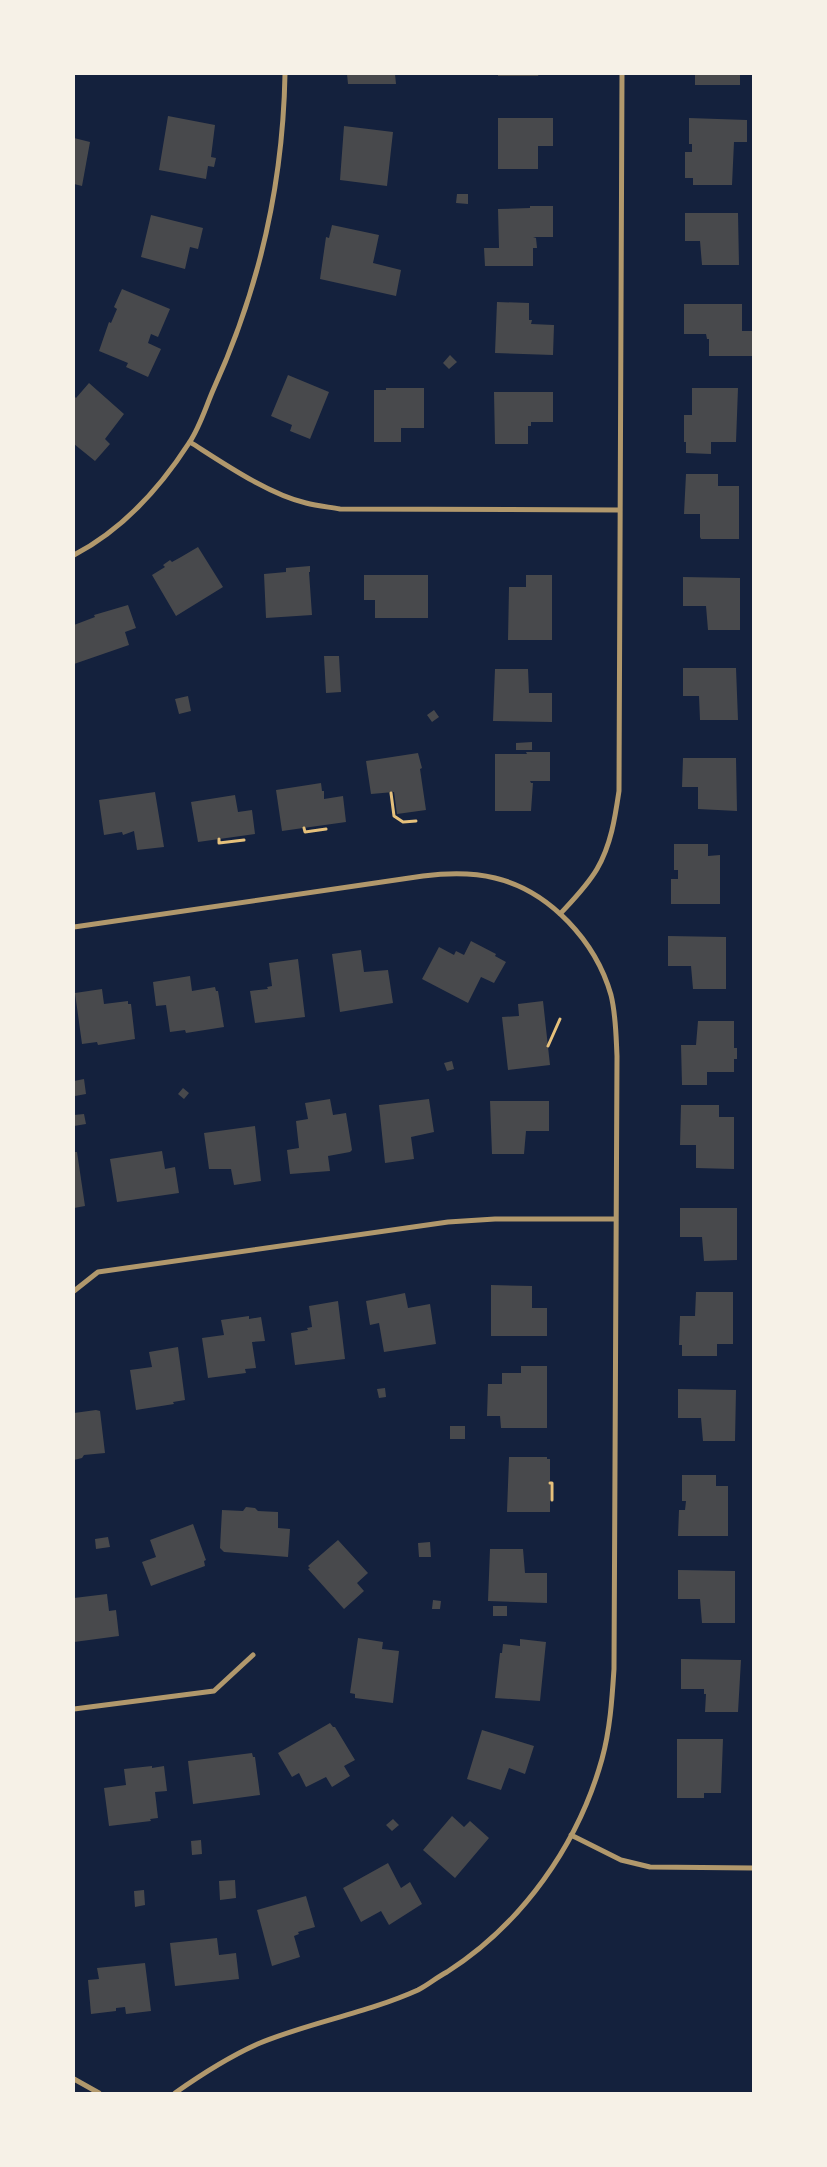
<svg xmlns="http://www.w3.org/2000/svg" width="827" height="2167" font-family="Arial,sans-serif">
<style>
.building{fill:#48494c}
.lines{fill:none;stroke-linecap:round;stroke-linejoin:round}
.path{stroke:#e5c07b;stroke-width:3}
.minor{stroke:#b1986c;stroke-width:5}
</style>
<rect width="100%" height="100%" fill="#14213d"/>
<path class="building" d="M 347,74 L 395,74 L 396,84 L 348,84 Z
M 498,74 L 539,74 L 538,76 L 498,76 Z
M 695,74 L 740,74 L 740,85 L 695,85 Z
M 168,116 L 215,125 L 211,157 L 216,158 L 214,167 L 208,166 L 206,179 L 159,170 Z
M 498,118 L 553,118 L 553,146 L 538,146 L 538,169 L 498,169 Z
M 689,118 L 747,120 L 747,142 L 734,142 L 732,185 L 693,185 L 693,178 L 685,178 L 685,152 L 692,152 L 692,144 L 689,144 Z
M 344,126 L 393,132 L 387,186 L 340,180 Z
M 74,138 L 90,142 L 82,186 L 74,184 Z
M 457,194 L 468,194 L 468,204 L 456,203 Z
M 530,206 L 553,206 L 553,237 L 533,237 L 536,238 L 537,248 L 533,248 L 533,266 L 485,266 L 484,248 L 499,248 L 498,209 L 530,208 Z
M 685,213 L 738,213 L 739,265 L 702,265 L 700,241 L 685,241 Z
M 151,215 L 203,228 L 198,249 L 190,247 L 185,269 L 141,257 Z
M 332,225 L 379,235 L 373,263 L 401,270 L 396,296 L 320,279 L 326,237 L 329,238 Z
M 122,289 L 170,309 L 158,337 L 151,334 L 148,343 L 161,349 L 148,377 L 126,367 L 128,363 L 99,351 L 109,322 L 111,323 L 117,309 L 114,307 Z
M 497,302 L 529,303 L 529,320 L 532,320 L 531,324 L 554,325 L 553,355 L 495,353 Z
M 684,304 L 742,304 L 742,331 L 753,331 L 753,356 L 709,356 L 709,339 L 707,339 L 706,334 L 684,334 Z
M 450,355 L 457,362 L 449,369 L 443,363 Z
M 288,375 L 329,392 L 310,439 L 290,431 L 292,425 L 271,416 Z
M 89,383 L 124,414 L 105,439 L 110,444 L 95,461 L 74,444 L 74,396 L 76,398 Z
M 386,388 L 424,388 L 424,428 L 401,428 L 401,442 L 374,442 L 374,390 L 386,390 Z
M 692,388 L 738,388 L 736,442 L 711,442 L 711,454 L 686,453 L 686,442 L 684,442 L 684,415 L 692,415 Z
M 494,392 L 553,392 L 553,422 L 531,422 L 531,426 L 528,426 L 528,444 L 495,444 Z
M 686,474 L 718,474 L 718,486 L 739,486 L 739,539 L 701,539 L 700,537 L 700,514 L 684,514 Z
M 198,547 L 223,587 L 176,616 L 152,575 L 165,567 L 163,565 L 170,560 L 172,562 L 181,557 Z
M 310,566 L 310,572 L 309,572 L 312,615 L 266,618 L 264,574 L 286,572 L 286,568 Z
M 364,575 L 428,575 L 428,618 L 375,618 L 375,600 L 364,600 Z
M 526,575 L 552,575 L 552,640 L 508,640 L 509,587 L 526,587 Z
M 683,577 L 740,578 L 740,630 L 708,630 L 706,606 L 683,606 Z
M 128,605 L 136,628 L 125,632 L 129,645 L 74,664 L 74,625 L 95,617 L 94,615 Z
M 324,656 L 339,656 L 341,692 L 326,693 Z
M 683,668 L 736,668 L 738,720 L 700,720 L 699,696 L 683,696 Z
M 495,669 L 528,669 L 529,693 L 552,693 L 552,722 L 493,721 Z
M 188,696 L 191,711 L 179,714 L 175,699 Z
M 434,710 L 439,717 L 432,722 L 427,715 Z
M 532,742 L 532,750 L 516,750 L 516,743 Z
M 526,752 L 550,752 L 550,781 L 530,781 L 531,783 L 533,783 L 531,811 L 495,811 L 495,754 L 527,754 Z
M 418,753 L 422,768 L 420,769 L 426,810 L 397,814 L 394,792 L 371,794 L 366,761 Z
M 683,758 L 736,758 L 737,811 L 698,809 L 698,787 L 682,787 Z
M 321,783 L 322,791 L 324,791 L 324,799 L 343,796 L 346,822 L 282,831 L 276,790 Z
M 155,792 L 164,847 L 137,850 L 134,831 L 123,835 L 122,832 L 104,835 L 99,800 Z
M 235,795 L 238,812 L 252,810 L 255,834 L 198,842 L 191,802 Z
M 674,844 L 708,844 L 708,856 L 720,855 L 720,904 L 671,904 L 671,879 L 678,879 L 678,870 L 674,870 Z
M 668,936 L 726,937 L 726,989 L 693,989 L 691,966 L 668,966 Z
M 471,941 L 496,954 L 495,956 L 506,962 L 494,983 L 481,977 L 468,1003 L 422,979 L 439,947 L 454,955 L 456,951 L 464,955 Z
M 361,950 L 364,972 L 388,970 L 393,1003 L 340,1012 L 332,954 Z
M 298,959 L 305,1017 L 255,1023 L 250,991 L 268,989 L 267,987 L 272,986 L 269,963 Z
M 190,976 L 192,991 L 215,987 L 216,991 L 218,991 L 224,1027 L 186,1033 L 185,1030 L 170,1032 L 166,1005 L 156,1006 L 153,982 Z
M 102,989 L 104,1004 L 128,1001 L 128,1004 L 131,1004 L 135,1039 L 98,1045 L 97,1042 L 82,1044 L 75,993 Z
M 543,1001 L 550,1065 L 508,1070 L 502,1017 L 519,1016 L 518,1004 Z
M 698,1021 L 734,1021 L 734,1048 L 737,1048 L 737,1059 L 734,1059 L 734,1072 L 707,1072 L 707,1085 L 682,1085 L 681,1045 L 696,1045 Z
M 452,1061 L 454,1069 L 447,1071 L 444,1063 Z
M 84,1079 L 86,1094 L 75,1096 L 74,1081 Z
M 183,1088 L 189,1093 L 184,1099 L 178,1094 Z
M 330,1099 L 333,1115 L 346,1113 L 352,1150 L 350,1152 L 328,1156 L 330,1171 L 290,1174 L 287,1150 L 299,1148 L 296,1121 L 308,1119 L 305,1103 Z
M 429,1099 L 434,1132 L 411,1137 L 414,1159 L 385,1163 L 379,1105 Z
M 490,1101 L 549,1101 L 549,1131 L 526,1131 L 524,1154 L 492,1154 Z
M 681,1105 L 719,1105 L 719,1117 L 734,1117 L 734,1169 L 696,1168 L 696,1145 L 680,1145 Z
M 84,1114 L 86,1124 L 74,1126 L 74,1115 Z
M 255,1126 L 261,1181 L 234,1185 L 231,1169 L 209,1169 L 204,1133 Z
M 162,1151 L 165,1169 L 175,1167 L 179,1193 L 117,1202 L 110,1159 Z
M 74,1152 L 77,1152 L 85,1206 L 74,1208 Z
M 680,1208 L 737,1208 L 737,1260 L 704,1261 L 702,1237 L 680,1237 Z
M 491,1285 L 532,1286 L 532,1308 L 547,1308 L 547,1336 L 491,1336 Z
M 696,1292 L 733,1292 L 733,1344 L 717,1344 L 717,1356 L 682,1356 L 682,1345 L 679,1345 L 680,1316 L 695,1316 Z
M 405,1293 L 408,1308 L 430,1304 L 436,1344 L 384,1352 L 379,1323 L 370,1325 L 366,1301 Z
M 338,1301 L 345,1359 L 295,1365 L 291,1333 L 308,1330 L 307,1328 L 312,1327 L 309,1306 Z
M 249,1316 L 249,1319 L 261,1317 L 265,1341 L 252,1342 L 256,1368 L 245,1369 L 246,1373 L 208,1378 L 202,1338 L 224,1335 L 221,1320 Z
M 178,1347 L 185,1400 L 173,1402 L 174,1404 L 136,1410 L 130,1370 L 152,1367 L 149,1352 Z
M 521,1366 L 547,1366 L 547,1428 L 501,1428 L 500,1416 L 487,1416 L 488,1384 L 502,1384 L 502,1373 L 521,1373 Z
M 385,1388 L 386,1397 L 379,1398 L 377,1389 Z
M 678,1389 L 736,1390 L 735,1441 L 703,1441 L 701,1418 L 678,1418 Z
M 96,1410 L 100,1411 L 105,1453 L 84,1455 L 82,1458 L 74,1460 L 74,1413 Z
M 450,1426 L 465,1426 L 465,1439 L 450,1439 Z
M 509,1457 L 547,1457 L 547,1459 L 550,1459 L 550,1512 L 507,1512 Z
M 682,1475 L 716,1475 L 716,1486 L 728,1486 L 728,1536 L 678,1536 L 679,1510 L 685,1510 L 686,1501 L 682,1501 Z
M 246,1507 L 255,1508 L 258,1511 L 278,1512 L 278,1528 L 290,1529 L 288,1557 L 224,1552 L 220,1548 L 222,1510 L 243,1511 Z
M 193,1524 L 206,1560 L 204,1561 L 205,1566 L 151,1586 L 142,1562 L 156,1557 L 150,1540 Z
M 108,1537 L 110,1547 L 96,1549 L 95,1539 Z
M 338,1540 L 368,1573 L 357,1583 L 364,1591 L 344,1609 L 308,1569 L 310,1568 L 308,1566 Z
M 430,1542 L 431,1557 L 419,1557 L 418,1543 Z
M 490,1549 L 523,1549 L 525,1573 L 547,1573 L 547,1603 L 488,1601 Z
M 678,1570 L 735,1571 L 735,1623 L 702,1623 L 700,1599 L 678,1599 Z
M 107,1594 L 109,1611 L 116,1610 L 119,1636 L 74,1642 L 74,1598 Z
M 433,1600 L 441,1601 L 440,1609 L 432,1609 Z
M 493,1606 L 507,1606 L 507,1616 L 493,1616 Z
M 358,1638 L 383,1642 L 382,1649 L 399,1651 L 393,1703 L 355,1698 L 355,1694 L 350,1693 Z
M 520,1639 L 546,1642 L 540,1701 L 495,1698 L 500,1653 L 502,1653 L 503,1644 L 520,1646 Z
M 681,1659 L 741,1660 L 738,1712 L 705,1712 L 706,1694 L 704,1694 L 704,1689 L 681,1689 Z
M 330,1723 L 333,1727 L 335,1727 L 355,1760 L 344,1766 L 350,1776 L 332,1787 L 326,1777 L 306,1787 L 299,1773 L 292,1777 L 278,1753 Z
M 482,1730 L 534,1746 L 525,1774 L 509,1768 L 501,1790 L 467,1779 Z
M 677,1739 L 723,1739 L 721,1793 L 704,1793 L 704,1798 L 677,1798 Z
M 252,1753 L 253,1757 L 255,1757 L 260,1795 L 193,1804 L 188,1761 Z
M 152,1766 L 152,1768 L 164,1766 L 167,1791 L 155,1792 L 158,1818 L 150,1819 L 151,1821 L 109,1826 L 104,1788 L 126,1785 L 124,1769 Z
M 452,1816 L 464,1827 L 470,1821 L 489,1838 L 455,1878 L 423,1850 Z
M 393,1819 L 399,1825 L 392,1831 L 386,1825 Z
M 201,1840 L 202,1854 L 192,1855 L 191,1841 Z
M 388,1863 L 401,1888 L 410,1882 L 422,1904 L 389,1925 L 381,1911 L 361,1922 L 343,1888 Z
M 235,1880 L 236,1898 L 220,1900 L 219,1881 Z
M 144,1890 L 145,1905 L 135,1907 L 134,1891 Z
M 306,1896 L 315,1927 L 298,1932 L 299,1934 L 294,1936 L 300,1957 L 272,1966 L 257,1910 Z
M 217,1938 L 219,1955 L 236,1953 L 239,1979 L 175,1986 L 170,1943 Z
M 145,1963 L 151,2011 L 126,2014 L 125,2007 L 116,2008 L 116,2011 L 91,2014 L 88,1980 L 99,1979 L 97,1968 Z"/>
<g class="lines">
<path class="path" d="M 391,793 L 394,816 L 403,822 L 416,821
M 304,828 L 305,832 L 326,829
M 219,839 L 219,843 L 244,840
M 548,1046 L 560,1019
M 550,1483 L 552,1483 L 552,1500"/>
<path class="minor" d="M 190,442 C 223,463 268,494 306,503 C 317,506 329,507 340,509 L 619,510
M 74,555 C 122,530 160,488 189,443 C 200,427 206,406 214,388 C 259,289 283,182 285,74
M 560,914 C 573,900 587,886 597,869 C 611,845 615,818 619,791 L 622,74
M 74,927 L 423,876 C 447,873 471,872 495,878 C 550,891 596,942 611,995 C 616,1015 616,1036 617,1056 L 614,1669 C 612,1700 610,1730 602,1759 C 578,1845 522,1924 447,1972 C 437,1977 428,1985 418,1990 C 367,2013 311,2022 260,2043 C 230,2056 202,2074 175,2093
M 74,1291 L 98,1272 L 448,1222 L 495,1219 L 616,1219
M 74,1709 L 214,1691 L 253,1655
M 571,1835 L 621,1860 L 650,1867 L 753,1868
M 74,2079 L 99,2093"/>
</g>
<rect width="827" height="2167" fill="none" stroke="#f6f1e7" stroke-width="150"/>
</svg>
